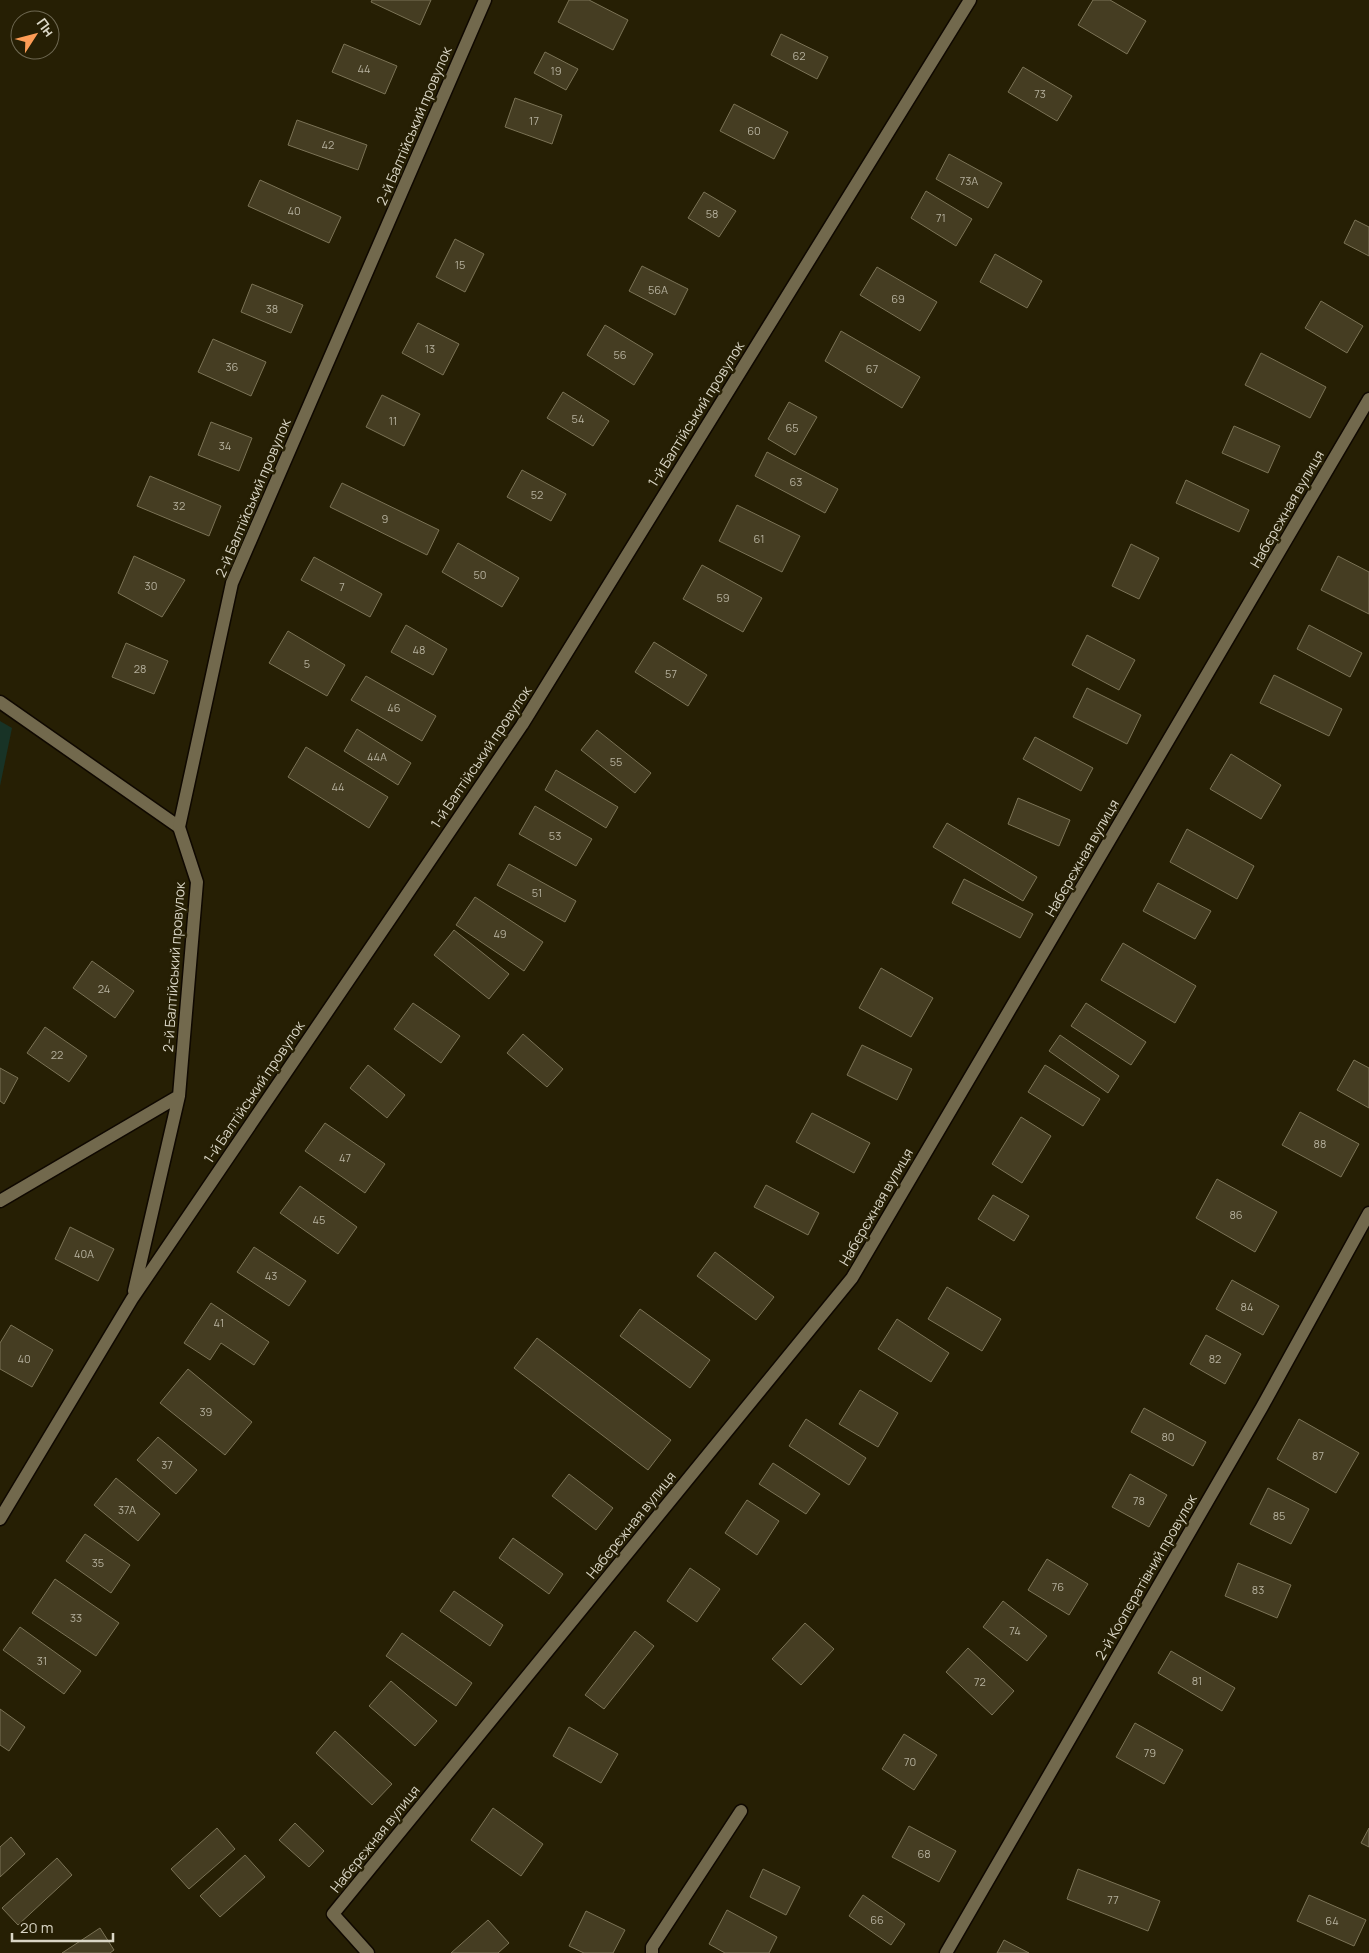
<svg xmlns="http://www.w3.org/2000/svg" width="1369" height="1953" font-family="Manrope,sans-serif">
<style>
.green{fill:#183326}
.building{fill:#453d22;stroke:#7b7356}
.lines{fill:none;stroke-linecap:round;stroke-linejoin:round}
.service-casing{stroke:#0f0800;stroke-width:15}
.minor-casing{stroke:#0f0800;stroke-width:15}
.service{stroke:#72694d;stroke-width:12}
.minor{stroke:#72694d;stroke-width:12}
.labels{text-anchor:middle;stroke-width:5;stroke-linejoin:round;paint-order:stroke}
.number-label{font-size:11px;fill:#b5b09d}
.street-label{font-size:14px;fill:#dad6c6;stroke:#261f04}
</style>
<rect width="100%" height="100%" fill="#261f04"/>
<path class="green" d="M 0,721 L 12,728 L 0,786 Z"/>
<path class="building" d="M 372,0 L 431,0 L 420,25 L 371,2 Z
M 569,0 L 589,0 L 628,20 L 613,50 L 558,22 Z
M 1093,0 L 1110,0 L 1146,21 L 1127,54 L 1078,25 Z
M 781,34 L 828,57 L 817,79 L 771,55 Z
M 344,44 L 397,66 L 385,94 L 332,72 Z
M 545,52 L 578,69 L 566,90 L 534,73 Z
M 1023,67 L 1072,96 L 1057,121 L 1008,92 Z
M 515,98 L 562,115 L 552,144 L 505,127 Z
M 734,104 L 788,132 L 774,159 L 720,131 Z
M 297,120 L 367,145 L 358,170 L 288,145 Z
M 949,154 L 1002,183 L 988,208 L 936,179 Z
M 260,180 L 341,217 L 329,243 L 248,206 Z
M 926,191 L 972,219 L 956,246 L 911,218 Z
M 704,192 L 736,211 L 719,237 L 688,218 Z
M 1355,220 L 1369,227 L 1369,256 L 1344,243 Z
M 455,239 L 484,254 L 465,292 L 436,277 Z
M 995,254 L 1042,281 L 1027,308 L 980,282 Z
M 642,266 L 688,289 L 675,315 L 629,291 Z
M 877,267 L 937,302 L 920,331 L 860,295 Z
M 252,284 L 303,305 L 291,333 L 241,312 Z
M 1321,301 L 1363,326 L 1347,353 L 1305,328 Z
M 418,323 L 459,344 L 443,375 L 402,353 Z
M 605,325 L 653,354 L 634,385 L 587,355 Z
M 841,331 L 920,377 L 902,408 L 825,361 Z
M 213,339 L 266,362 L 251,396 L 198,372 Z
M 1261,353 L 1326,387 L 1310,418 L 1245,385 Z
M 563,392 L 609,421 L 593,446 L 547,418 Z
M 382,395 L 420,414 L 404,446 L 366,427 Z
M 789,402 L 817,417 L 795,455 L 768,439 Z
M 211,422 L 252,438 L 239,471 L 198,455 Z
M 1234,426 L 1280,446 L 1268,473 L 1222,453 Z
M 767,452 L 838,489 L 825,513 L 755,476 Z
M 522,470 L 566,494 L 551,521 L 507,497 Z
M 150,476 L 221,506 L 209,536 L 137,506 Z
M 1186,480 L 1249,510 L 1239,532 L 1176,503 Z
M 342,483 L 439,530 L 427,555 L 330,507 Z
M 737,505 L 800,536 L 782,572 L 719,541 Z
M 458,543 L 519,578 L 502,607 L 442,572 Z
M 1131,544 L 1159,558 L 1139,599 L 1112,586 Z
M 134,556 L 185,580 L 162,617 L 118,593 Z
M 1338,556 L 1369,572 L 1369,614 L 1321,590 Z
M 314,557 L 382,594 L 370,617 L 301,580 Z
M 702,565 L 762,598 L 743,632 L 683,599 Z
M 406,625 L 447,649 L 433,675 L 391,652 Z
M 1309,625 L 1362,653 L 1350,677 L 1297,649 Z
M 288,631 L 345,665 L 327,696 L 269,663 Z
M 1087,635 L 1135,660 L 1119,690 L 1072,665 Z
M 654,642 L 707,675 L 688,706 L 635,672 Z
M 126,643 L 168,661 L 154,694 L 112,677 Z
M 1274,675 L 1342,709 L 1329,736 L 1260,703 Z
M 366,676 L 436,716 L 422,741 L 351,700 Z
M 1087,688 L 1141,715 L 1127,744 L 1073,717 Z
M 357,729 L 411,763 L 398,785 L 344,751 Z
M 597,730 L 651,773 L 635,793 L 581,750 Z
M 1035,737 L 1093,768 L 1081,791 L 1023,759 Z
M 306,747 L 388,797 L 369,828 L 288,777 Z
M 1231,754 L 1281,785 L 1261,819 L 1210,789 Z
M 556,770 L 618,807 L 606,828 L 545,790 Z
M 1018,798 L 1070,820 L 1059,846 L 1008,824 Z
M 535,806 L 592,839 L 576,866 L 519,834 Z
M 947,823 L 1037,877 L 1023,901 L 933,847 Z
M 1187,829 L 1254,866 L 1237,899 L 1170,862 Z
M 509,864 L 576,901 L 565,922 L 497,885 Z
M 964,879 L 1033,914 L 1020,938 L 952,903 Z
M 1158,883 L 1211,911 L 1195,939 L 1143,911 Z
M 475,897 L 543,942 L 524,971 L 456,925 Z
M 454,930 L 509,974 L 489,999 L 434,955 Z
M 1123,943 L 1196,986 L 1175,1023 L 1101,980 Z
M 92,961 L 134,991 L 115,1018 L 73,988 Z
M 881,968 L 933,998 L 911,1037 L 859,1008 Z
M 413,1003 L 460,1036 L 441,1063 L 394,1029 Z
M 1086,1003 L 1146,1042 L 1131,1065 L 1071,1026 Z
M 45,1027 L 87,1056 L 69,1082 L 27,1053 Z
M 523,1034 L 563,1069 L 547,1087 L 507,1053 Z
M 1060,1035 L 1119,1076 L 1108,1093 L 1049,1051 Z
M 862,1045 L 912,1069 L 897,1100 L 847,1075 Z
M 1354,1060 L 1369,1068 L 1369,1108 L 1337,1090 Z
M 368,1065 L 405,1095 L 387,1118 L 350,1088 Z
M 1045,1065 L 1100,1099 L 1083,1126 L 1028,1092 Z
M 0,1068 L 18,1078 L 4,1104 L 0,1101 Z
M 1300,1112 L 1359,1144 L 1341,1177 L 1282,1145 Z
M 812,1113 L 870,1143 L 854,1173 L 796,1142 Z
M 1021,1117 L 1051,1136 L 1022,1183 L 992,1164 Z
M 325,1123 L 385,1164 L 365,1193 L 305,1151 Z
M 1217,1179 L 1277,1212 L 1255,1252 L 1196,1218 Z
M 766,1185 L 819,1213 L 808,1235 L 754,1207 Z
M 300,1186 L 357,1227 L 338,1254 L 280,1213 Z
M 993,1195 L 1029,1216 L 1014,1241 L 978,1219 Z
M 70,1227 L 114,1249 L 98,1281 L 55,1259 Z
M 254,1247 L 306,1281 L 289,1306 L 237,1272 Z
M 715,1252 L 774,1297 L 756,1320 L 697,1276 Z
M 1232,1280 L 1279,1306 L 1263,1335 L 1216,1309 Z
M 947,1287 L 1001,1319 L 982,1351 L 928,1319 Z
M 211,1303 L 269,1342 L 254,1365 L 221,1343 L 210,1360 L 184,1343 Z
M 640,1309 L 710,1360 L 690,1388 L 620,1336 Z
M 897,1319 L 949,1353 L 931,1382 L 878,1349 Z
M 11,1325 L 53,1350 L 32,1387 L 0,1369 L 0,1343 Z
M 1206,1335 L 1241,1354 L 1225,1384 L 1190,1364 Z
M 537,1338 L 671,1440 L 648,1470 L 514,1368 Z
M 188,1369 L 252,1422 L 225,1455 L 160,1403 Z
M 860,1390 L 898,1413 L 878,1447 L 839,1424 Z
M 1144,1408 L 1206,1442 L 1193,1466 L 1131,1432 Z
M 806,1419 L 866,1458 L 849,1485 L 789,1446 Z
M 1299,1419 L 1359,1453 L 1336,1493 L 1277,1459 Z
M 158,1437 L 197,1470 L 176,1494 L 137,1460 Z
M 773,1463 L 820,1494 L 806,1514 L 759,1484 Z
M 569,1474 L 613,1508 L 596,1530 L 552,1496 Z
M 1130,1474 L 1167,1495 L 1149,1527 L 1112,1507 Z
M 116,1478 L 160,1514 L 138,1541 L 94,1505 Z
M 1268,1488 L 1309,1509 L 1291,1544 L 1250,1524 Z
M 747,1500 L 779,1521 L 757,1555 L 725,1533 Z
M 85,1534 L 130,1565 L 111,1593 L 66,1561 Z
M 513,1538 L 563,1574 L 549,1594 L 499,1558 Z
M 1047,1559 L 1088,1584 L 1069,1615 L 1028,1590 Z
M 1238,1563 L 1291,1585 L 1277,1618 L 1225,1596 Z
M 690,1568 L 720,1589 L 697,1622 L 667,1601 Z
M 55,1579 L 119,1623 L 96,1656 L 32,1613 Z
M 454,1591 L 503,1625 L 490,1646 L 440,1611 Z
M 1003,1601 L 1047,1636 L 1027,1661 L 983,1627 Z
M 805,1623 L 834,1649 L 801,1685 L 772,1659 Z
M 20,1627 L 81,1671 L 64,1694 L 3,1650 Z
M 635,1631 L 654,1646 L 604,1709 L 585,1695 Z
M 402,1633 L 472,1683 L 456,1706 L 386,1656 Z
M 968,1648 L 1014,1691 L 992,1715 L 946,1672 Z
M 1171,1651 L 1235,1688 L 1222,1711 L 1158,1673 Z
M 391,1681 L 437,1721 L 415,1746 L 369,1706 Z
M 0,1709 L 25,1727 L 9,1751 L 0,1745 Z
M 1135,1723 L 1183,1750 L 1164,1784 L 1116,1757 Z
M 569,1727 L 618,1754 L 601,1783 L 553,1756 Z
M 335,1731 L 392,1784 L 372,1805 L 316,1753 Z
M 904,1734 L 937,1755 L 914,1790 L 882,1769 Z
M 493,1808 L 543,1844 L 521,1876 L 471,1840 Z
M 295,1823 L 324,1851 L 309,1867 L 279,1840 Z
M 909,1826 L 956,1851 L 939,1882 L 892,1857 Z
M 217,1828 L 235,1849 L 189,1889 L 171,1869 Z
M 1369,1828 L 1369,1847 L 1361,1843 Z
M 11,1837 L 25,1854 L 0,1877 L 0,1847 Z
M 245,1855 L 265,1877 L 220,1917 L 200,1896 Z
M 57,1858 L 72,1875 L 18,1925 L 2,1908 Z
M 763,1869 L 800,1887 L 786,1915 L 750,1897 Z
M 1078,1869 L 1160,1901 L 1148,1931 L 1067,1899 Z
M 863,1895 L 905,1924 L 891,1945 L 849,1916 Z
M 1309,1895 L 1366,1920 L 1354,1946 L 1297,1921 Z
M 727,1910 L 777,1937 L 769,1953 L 725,1953 L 709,1944 Z
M 586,1911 L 625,1930 L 613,1953 L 584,1953 L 569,1946 Z
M 488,1920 L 509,1943 L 498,1953 L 451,1953 Z
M 100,1928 L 114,1950 L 110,1953 L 62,1953 Z
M 1004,1940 L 1029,1953 L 997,1953 Z"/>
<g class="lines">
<g class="service-casing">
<path id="service" d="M 0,702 L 179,827"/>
</g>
<g class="minor-casing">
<path id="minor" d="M 0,1201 L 179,1096
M 134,1291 L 179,1096 L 197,882 L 179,827 L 232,583 L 485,0
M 0,1519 L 132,1299 L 522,725 L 970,0
M 368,1953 L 333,1914 L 852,1278 L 1369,399
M 652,1953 L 652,1947 L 741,1811
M 946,1953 L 1262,1407 L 1369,1213"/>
</g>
<use href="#service" class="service"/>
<use href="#minor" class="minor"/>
</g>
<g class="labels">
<g class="number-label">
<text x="799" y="60">62</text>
<text x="364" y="73">44</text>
<text x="556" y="75">19</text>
<text x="1040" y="98">73</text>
<text x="534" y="125">17</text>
<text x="754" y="135">60</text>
<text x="328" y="149">42</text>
<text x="969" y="185">73А</text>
<text x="294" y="215">40</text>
<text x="712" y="218">58</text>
<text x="941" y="222">71</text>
<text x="460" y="269">15</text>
<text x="658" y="294">56А</text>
<text x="898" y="303">69</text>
<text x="272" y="313">38</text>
<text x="430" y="353">13</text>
<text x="620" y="359">56</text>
<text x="232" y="371">36</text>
<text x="872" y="373">67</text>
<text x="578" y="423">54</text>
<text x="393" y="425">11</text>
<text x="792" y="432">65</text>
<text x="225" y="450">34</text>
<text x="796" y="486">63</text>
<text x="537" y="499">52</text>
<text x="179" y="510">32</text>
<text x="385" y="523">9</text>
<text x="759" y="543">61</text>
<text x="480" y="579">50</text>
<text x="151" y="590">30</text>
<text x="342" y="591">7</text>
<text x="723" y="602">59</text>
<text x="419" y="654">48</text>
<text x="307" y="668">5</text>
<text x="140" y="673">28</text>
<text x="671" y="678">57</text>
<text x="394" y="712">46</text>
<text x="377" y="761">44А</text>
<text x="616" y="766">55</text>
<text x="338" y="791">44</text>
<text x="555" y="840">53</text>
<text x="537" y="897">51</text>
<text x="500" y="938">49</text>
<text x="104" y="993">24</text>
<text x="57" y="1059">22</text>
<text x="1320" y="1148">88</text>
<text x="345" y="1162">47</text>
<text x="1236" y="1219">86</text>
<text x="319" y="1224">45</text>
<text x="84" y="1258">40А</text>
<text x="271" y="1280">43</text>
<text x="1247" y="1311">84</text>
<text x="219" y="1327">41</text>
<text x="24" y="1363">40</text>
<text x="1215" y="1363">82</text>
<text x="206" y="1416">39</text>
<text x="1168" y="1441">80</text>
<text x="1318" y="1460">87</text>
<text x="167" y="1469">37</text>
<text x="1139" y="1505">78</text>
<text x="127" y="1514">37А</text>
<text x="1279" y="1520">85</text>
<text x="98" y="1567">35</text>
<text x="1058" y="1591">76</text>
<text x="1258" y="1594">83</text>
<text x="76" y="1622">33</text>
<text x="1015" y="1635">74</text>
<text x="42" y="1665">31</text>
<text x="1197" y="1685">81</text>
<text x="980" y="1686">72</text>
<text x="1150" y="1757">79</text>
<text x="910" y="1766">70</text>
<text x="924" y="1858">68</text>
<text x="1113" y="1904">77</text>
<text x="877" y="1924">66</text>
<text x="1332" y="1925">64</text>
</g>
<g class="street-label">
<text transform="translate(414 126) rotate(-67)" y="5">2-й Балтійський провулок</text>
<text transform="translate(696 414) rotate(-58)" y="5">1-й Балтійський провулок</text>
<text transform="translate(253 498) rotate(-67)" y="5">2-й Балтійський провулок</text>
<text transform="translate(1287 509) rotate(-60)" y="5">Набєрєжная вулиця</text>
<text transform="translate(481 757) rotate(-56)" y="5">1-й Балтійський провулок</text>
<text transform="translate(1082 858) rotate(-60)" y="5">Набєрєжная вулиця</text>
<text transform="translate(174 967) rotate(-86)" y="5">2-й Балтійський провулок</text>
<text transform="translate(254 1092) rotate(-56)" y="5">1-й Балтійський провулок</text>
<text transform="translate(876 1207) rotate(-60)" y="5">Набєрєжная вулиця</text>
<text transform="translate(631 1525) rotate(-51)" y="5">Набєрєжная вулиця</text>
<text transform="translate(1146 1577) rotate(-60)" y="5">2-й Коопєратівний провулок</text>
<text transform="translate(375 1839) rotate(-51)" y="5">Набєрєжная вулиця</text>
</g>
</g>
<g transform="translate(35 35) rotate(54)"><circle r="24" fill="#261f04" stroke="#6e6852"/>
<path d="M0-4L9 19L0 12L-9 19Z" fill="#fd9c56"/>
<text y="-8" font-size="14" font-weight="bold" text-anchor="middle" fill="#dad6c6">Пн</text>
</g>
<path d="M12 1933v8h101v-8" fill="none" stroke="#dad6c6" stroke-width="2.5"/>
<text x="20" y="1933" font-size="15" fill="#dad6c6" stroke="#261f04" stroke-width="4" paint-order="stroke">20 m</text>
</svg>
